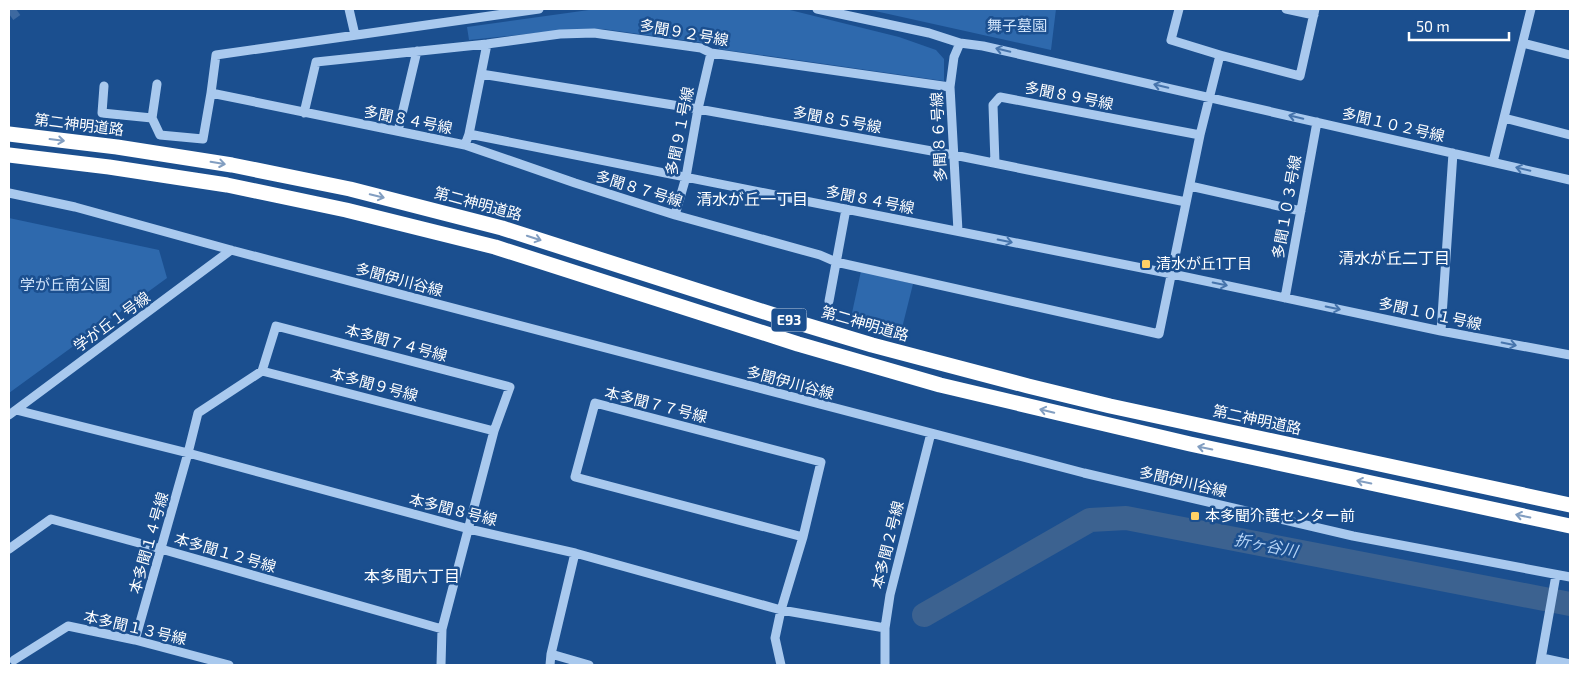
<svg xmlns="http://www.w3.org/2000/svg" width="1579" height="674" font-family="'Exo 2','Noto Sans JP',sans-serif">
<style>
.green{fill:#2e69ad}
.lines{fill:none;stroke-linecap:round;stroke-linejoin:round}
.river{stroke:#3c6290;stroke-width:24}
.highway-tunnel{stroke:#3d69a0;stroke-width:15;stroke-dasharray:15 8;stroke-linecap:butt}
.minor{stroke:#a9c9ee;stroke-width:9}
.highway{stroke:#fff;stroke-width:15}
.oneway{stroke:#4674ac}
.oneway2{stroke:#829ec1}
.poi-dot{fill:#ffd166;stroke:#1b4f8f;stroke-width:2}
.labels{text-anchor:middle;stroke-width:5;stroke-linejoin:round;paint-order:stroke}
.shield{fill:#1b4f8f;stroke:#bbcadd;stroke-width:1}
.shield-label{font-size:14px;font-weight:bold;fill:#fff}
.park-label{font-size:15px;fill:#cfe3fa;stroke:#1b4f8f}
.street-label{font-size:15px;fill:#fff;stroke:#1b4f8f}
.poi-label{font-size:15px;fill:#fff;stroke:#1b4f8f;text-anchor:start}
.neighbourhood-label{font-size:16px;fill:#fff;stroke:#1b4f8f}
.water-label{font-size:16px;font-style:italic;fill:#b5d3f5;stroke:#1b4f8f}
</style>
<rect width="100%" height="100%" fill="#1b4f8f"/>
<path class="green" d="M 596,9 L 786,9 L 899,37 L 936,50 L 944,59 L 944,81 L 719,49 L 718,45 L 603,29 L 545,32 L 469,40 L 467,27 Z
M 866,9 L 1056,9 L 1051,50 Z
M 9,218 L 159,250 L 167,278 L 9,393 Z
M 861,271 L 913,284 L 902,328 L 852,313 Z"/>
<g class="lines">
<path class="river" d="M 924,615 L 1090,520 L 1126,518 L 1570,604"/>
<path class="highway-tunnel" d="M 9,14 L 16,9"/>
<path class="minor" d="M 349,9 L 355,35
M 539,9 L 216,55 L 211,93 L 465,145 L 469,134 L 1172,274 L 1441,331 L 1570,355
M 817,9 L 929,33 L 960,43 L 983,46 L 1570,180
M 1286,9 L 1314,15
M 1523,43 L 1570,55
M 1220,55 L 1300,76 L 1315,9
M 481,74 L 698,109 L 954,155 L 1186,202
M 104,86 L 102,113 L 152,118 L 160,135 L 203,139 L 211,93
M 304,113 L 316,62 L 487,44 L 560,34 L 594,33 L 701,48 L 711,53 L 950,87
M 152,118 L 157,84
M 1504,118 L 1570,135
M 398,131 L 417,51
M 469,134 L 487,44
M 465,145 L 575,183 L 675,215 L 820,255 L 836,262 L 1159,334 L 1200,135 L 1220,55 L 1171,40 L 1179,9
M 1493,162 L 1531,9
M 995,163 L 993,105 L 1000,97 L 1200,135
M 1190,186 L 1301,211
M 9,193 L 75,207 L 231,250 L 1084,473 L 1353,536 L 1570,577
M 675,215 L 686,177 L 698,109 L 711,53
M 958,231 L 950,87 L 954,57 L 960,43
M 1285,298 L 1317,122
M 829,301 L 846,209
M 1441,331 L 1453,153
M 262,371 L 276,326 L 510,387 L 494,431
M 595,403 L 821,462 L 803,537 L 575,477 Z
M 16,410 L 188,453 L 469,529 L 575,553 L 781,610 L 885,628
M 9,415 L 231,250
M 9,549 L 51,519 L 161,549 L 442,629
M 135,640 L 188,453 L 198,413 L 262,371 L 494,431 L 442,629 L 441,665
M 551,654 L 589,665
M 1542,658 L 1570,664
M 14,660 L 68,626 L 135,640 L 229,665
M 550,665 L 551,654 L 575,553
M 781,665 L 775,638 L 781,610 L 803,537
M 885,665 L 885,628 L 890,595 L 931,433
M 1540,665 L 1556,575"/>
<path class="highway" d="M 9,134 L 117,147 L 232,165 L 350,189 L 502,228 L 799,323 L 872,345 L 1028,386 L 1110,406 L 1570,505
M 9,155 L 109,167 L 227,185 L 346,210 L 495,247 L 798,344 L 940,385 L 1190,444 L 1570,526"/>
</g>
<defs><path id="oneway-shaft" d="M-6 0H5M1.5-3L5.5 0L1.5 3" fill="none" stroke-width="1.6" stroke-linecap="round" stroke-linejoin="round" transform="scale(1.25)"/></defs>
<g class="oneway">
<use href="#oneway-shaft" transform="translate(1003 50) rotate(-167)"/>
<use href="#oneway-shaft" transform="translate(1161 86) rotate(-167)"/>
<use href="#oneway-shaft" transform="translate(1296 117) rotate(-167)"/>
<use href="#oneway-shaft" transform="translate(1523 169) rotate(-167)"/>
<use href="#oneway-shaft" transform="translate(1005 241) rotate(11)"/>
<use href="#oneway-shaft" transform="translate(1220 284) rotate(12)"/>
<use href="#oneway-shaft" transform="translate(1333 308) rotate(12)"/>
<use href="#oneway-shaft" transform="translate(1509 344) rotate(11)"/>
</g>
<g class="oneway2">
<use href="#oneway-shaft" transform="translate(57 140) rotate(7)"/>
<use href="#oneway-shaft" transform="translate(218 163) rotate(9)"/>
<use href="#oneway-shaft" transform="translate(377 196) rotate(14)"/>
<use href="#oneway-shaft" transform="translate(534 238) rotate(18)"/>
<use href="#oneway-shaft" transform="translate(1047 411) rotate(-166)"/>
<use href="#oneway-shaft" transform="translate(1205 448) rotate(-168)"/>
<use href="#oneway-shaft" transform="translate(1364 482) rotate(-168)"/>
<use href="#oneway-shaft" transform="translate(1523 516) rotate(-168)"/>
</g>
<g class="poi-dot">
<rect x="1141" y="259" width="10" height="10" rx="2.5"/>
<rect x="1190" y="511" width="10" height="10" rx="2.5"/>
</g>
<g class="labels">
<rect class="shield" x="771.5" y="308.5" width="35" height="23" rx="4"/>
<g class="shield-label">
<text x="789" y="325">E93</text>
</g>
<g class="park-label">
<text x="1017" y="31">舞子墓園</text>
<text x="65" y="290">学が丘南公園</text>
</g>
<g class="street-label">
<text transform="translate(684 33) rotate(10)" y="5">多聞９２号線</text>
<text transform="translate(1069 96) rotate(11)" y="5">多聞８９号線</text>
<text transform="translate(408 120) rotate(11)" y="5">多聞８４号線</text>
<text transform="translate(837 120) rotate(10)" y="5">多聞８５号線</text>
<text transform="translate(79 125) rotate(7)" y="5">第二神明道路</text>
<text transform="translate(1393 125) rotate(13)" y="5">多聞１０２号線</text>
<text transform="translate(680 131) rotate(-79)" y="5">多聞９１号線</text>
<text transform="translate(939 137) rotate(-93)" y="5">多聞８６号線</text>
<text transform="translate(639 189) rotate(17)" y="5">多聞８７号線</text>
<text transform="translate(870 200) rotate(11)" y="5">多聞８４号線</text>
<text transform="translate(478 204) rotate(15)" y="5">第二神明道路</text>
<text transform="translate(1287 207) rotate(-80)" y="5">多聞１０３号線</text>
<text transform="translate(399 280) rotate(15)" y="5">多聞伊川谷線</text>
<text transform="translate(1430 314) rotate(12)" y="5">多聞１０１号線</text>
<text transform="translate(112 322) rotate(-36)" y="5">学が丘１号線</text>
<text transform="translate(865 324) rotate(16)" y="5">第二神明道路</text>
<text transform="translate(396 343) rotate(15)" y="5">本多聞７４号線</text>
<text transform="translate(790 383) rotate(15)" y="5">多聞伊川谷線</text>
<text transform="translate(374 385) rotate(15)" y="5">本多聞９号線</text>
<text transform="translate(656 405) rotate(14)" y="5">本多聞７７号線</text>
<text transform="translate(1257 420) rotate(12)" y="5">第二神明道路</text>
<text transform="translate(1183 482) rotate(13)" y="5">多聞伊川谷線</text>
<text transform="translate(453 510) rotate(14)" y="5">本多聞８号線</text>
<text transform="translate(149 543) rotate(-74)" y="5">本多聞１４号線</text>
<text transform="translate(888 545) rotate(-76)" y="5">本多聞２号線</text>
<text transform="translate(225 553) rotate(16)" y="5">本多聞１２号線</text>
<text transform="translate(135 628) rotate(13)" y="5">本多聞１３号線</text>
</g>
<g class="poi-label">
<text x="1156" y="269">清水が丘1丁目</text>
<text x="1205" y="521">本多聞介護センター前</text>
</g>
<g class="neighbourhood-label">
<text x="752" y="205">清水が丘一丁目</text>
<text x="1394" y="264">清水が丘二丁目</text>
<text x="412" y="582">本多聞六丁目</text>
</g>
<g class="water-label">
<text transform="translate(1266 545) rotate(11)" y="6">折ヶ谷川</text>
</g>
</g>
<rect width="1579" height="674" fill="none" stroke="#ffffff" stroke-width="20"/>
<path d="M1409 32v8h100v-8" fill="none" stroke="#ffffff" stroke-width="2.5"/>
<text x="1416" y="32" font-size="15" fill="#ffffff" stroke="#1b4f8f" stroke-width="4" paint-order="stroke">50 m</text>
</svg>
